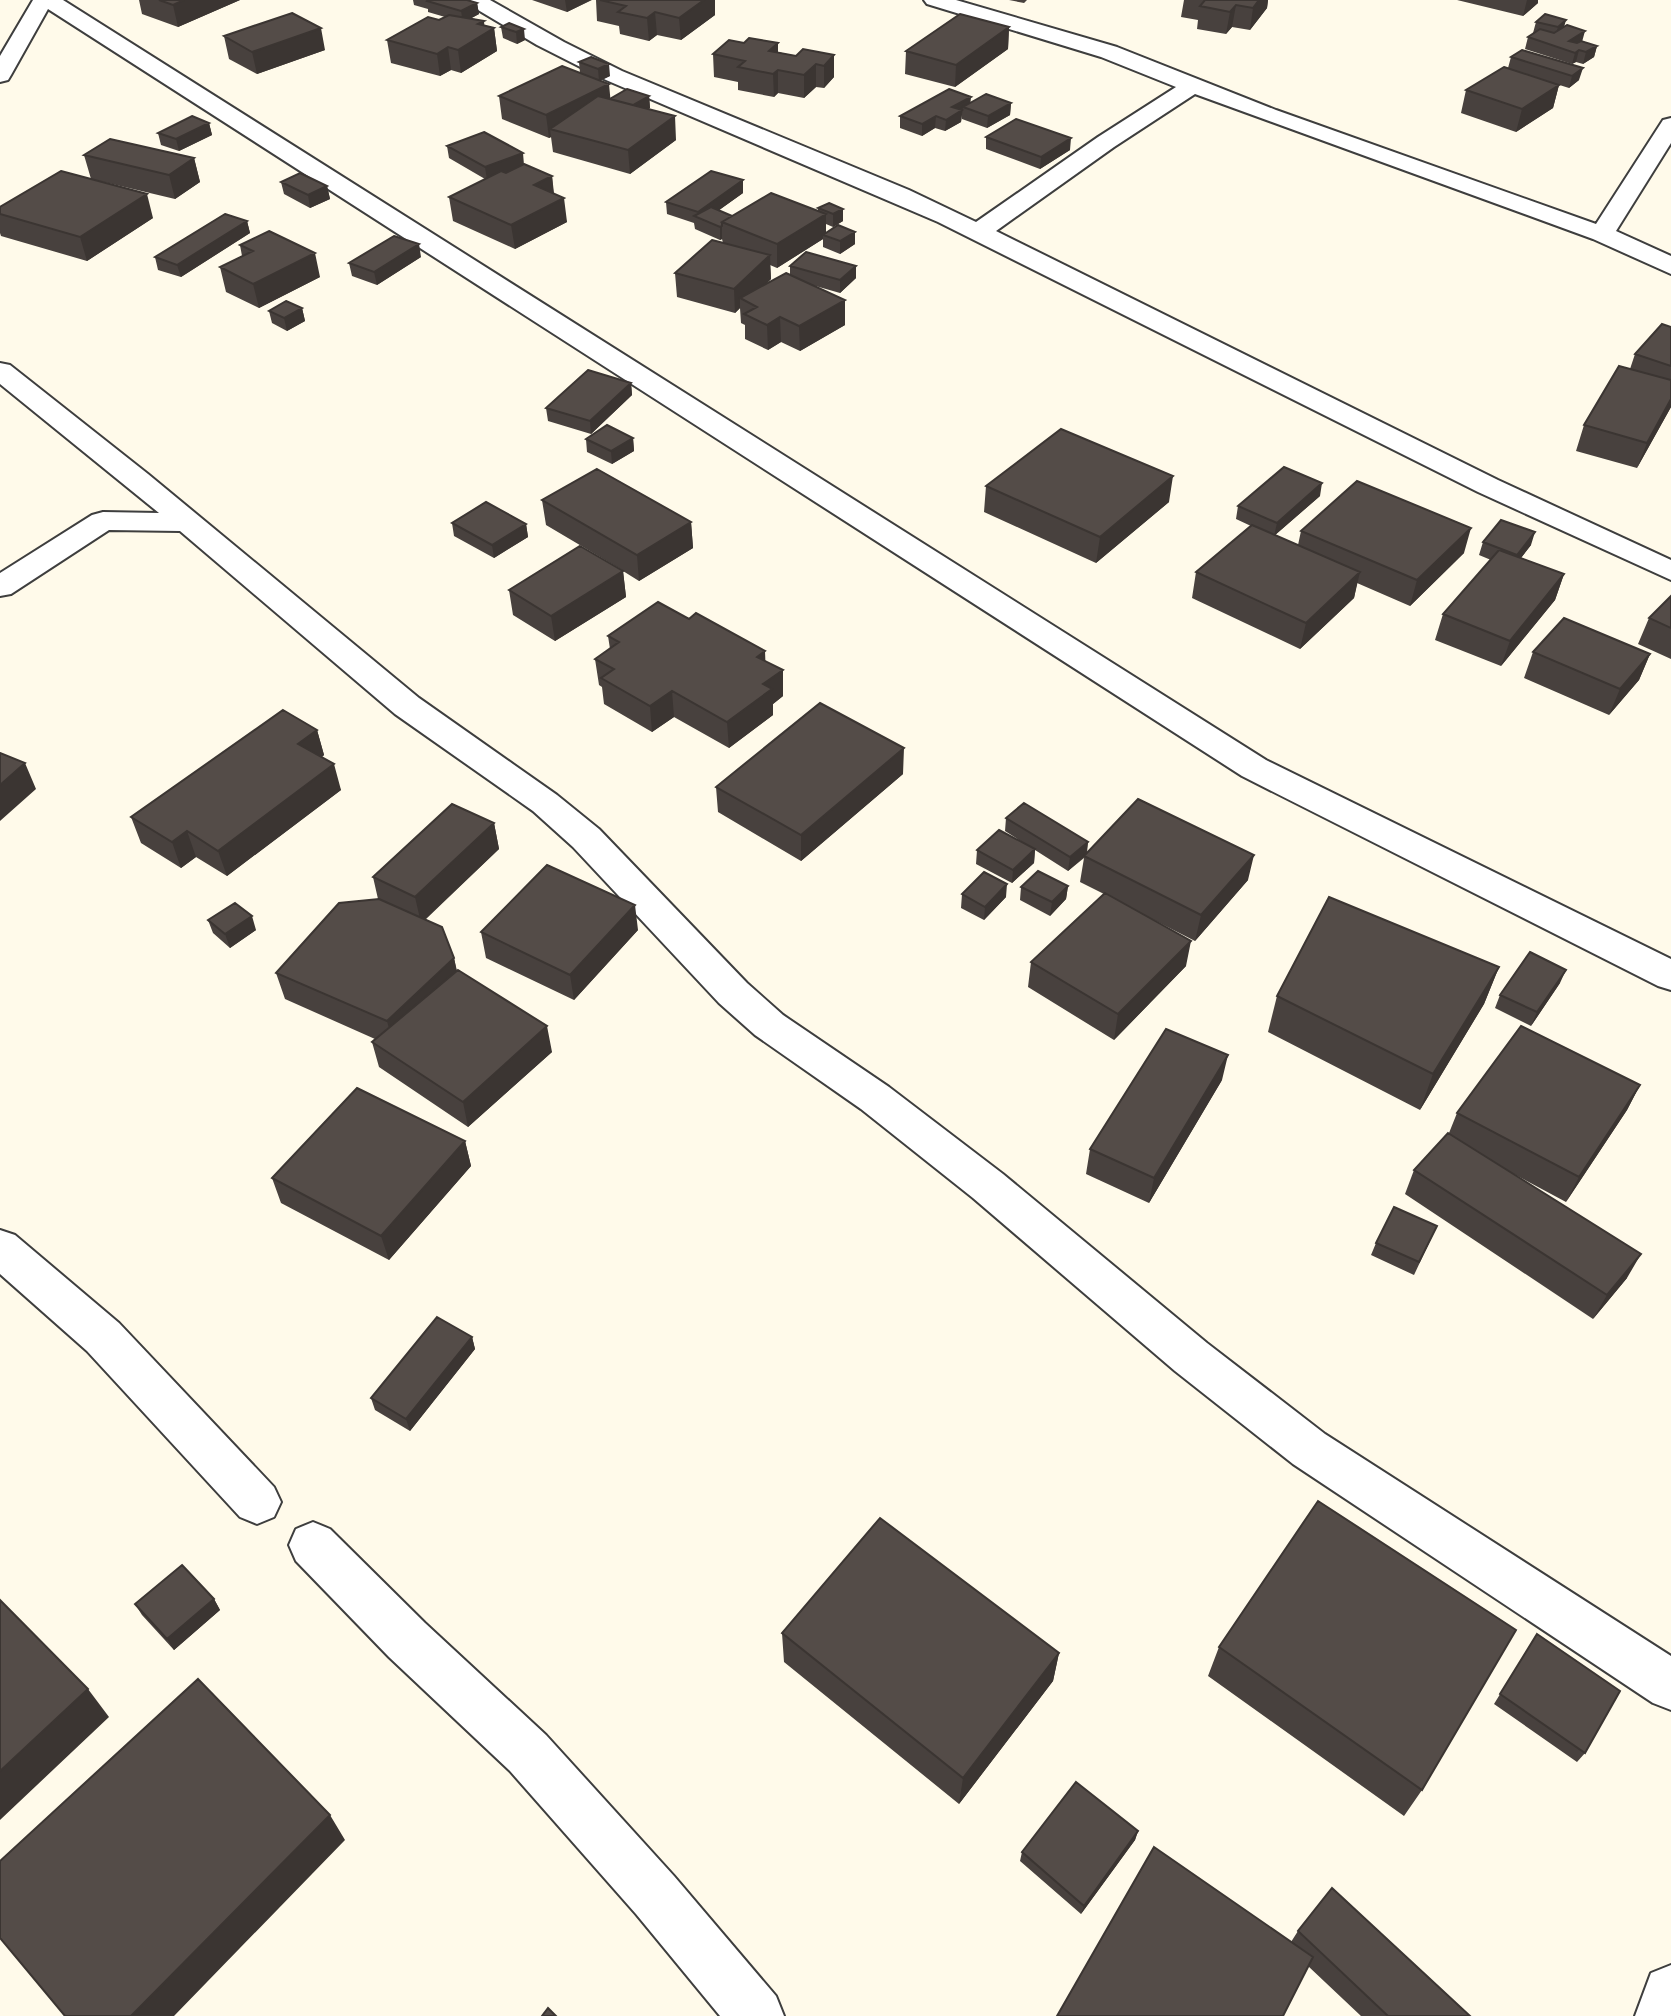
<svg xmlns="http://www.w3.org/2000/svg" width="1671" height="2016" font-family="'Zilla Slab',serif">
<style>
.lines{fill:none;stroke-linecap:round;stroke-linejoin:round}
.minor-casing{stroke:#3e3e3e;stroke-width:4}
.minor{fill:#fff;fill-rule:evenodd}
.wall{fill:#48413e}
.shaded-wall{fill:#3b3532}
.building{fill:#544c48;stroke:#3b3532;stroke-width:2}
</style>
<rect width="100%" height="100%" fill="#fffaea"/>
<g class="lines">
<g class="minor-casing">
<path id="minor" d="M 33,0 L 63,0 L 1266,760 L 1671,959 L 1671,990 L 1658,986 L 1242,776 L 48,9 L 11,75 L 8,80 L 0,82 L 0,56 Z
M 465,0 L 490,0 L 564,42 L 622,71 L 909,190 L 976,222 L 1098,137 L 1176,87 L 1101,57 L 927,4 L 924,0 L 956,0 L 1117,47 L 1276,110 L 1596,224 L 1663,120 L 1671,118 L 1671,143 L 1616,231 L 1671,256 L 1671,274 L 1593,239 L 1195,94 L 1114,147 L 996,231 L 1498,480 L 1671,560 L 1671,580 L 1478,492 L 938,222 L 606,80 L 537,45 L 468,4 Z
M 0,363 L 10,365 L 148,474 L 419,698 L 557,795 L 599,829 L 747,983 L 783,1015 L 889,1087 L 1003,1174 L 1207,1343 L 1325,1434 L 1671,1656 L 1671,1710 L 1653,1703 L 1293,1464 L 1175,1371 L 973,1198 L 861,1109 L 755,1035 L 719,1003 L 573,847 L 533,811 L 395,714 L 180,531 L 109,530 L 11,594 L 0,596 L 0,573 L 92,515 L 103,512 L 159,513 L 0,384 Z
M 0,1230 L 15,1235 L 119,1323 L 274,1487 L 281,1502 L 274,1517 L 257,1524 L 240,1517 L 87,1351 L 0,1274 Z
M 313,1522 L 330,1529 L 425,1623 L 546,1735 L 674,1876 L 776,1996 L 784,2016 L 720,2016 L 636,1914 L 510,1771 L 389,1657 L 296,1561 L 289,1545 L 296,1529 Z
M 1671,1965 L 1671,2016 L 1635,2016 L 1651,1973 Z"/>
</g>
<use href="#minor" class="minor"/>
</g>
<path class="wall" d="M 139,0 L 240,0 L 178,27 L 142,14 Z
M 413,0 L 467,0 L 477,3 L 479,14 L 471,18 L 484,21 L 484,26 L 494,28 L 497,51 L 461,73 L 451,70 L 440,76 L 391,63 L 387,40 L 439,20 L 445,17 L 428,12 L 428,9 L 414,5 Z
M 532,0 L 592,0 L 567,12 Z
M 596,0 L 715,0 L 715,15 L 681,40 L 657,35 L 649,41 L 620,34 L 619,26 L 597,21 Z
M 1009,0 L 1027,0 L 1024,3 Z
M 1184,0 L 1268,0 L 1267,8 L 1250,30 L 1232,27 L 1226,34 L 1197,29 L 1198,20 L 1181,17 Z
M 1457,0 L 1538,0 L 1538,3 L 1523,16 Z
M 1536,22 L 1564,27 L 1582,41 L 1597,46 L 1594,57 L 1583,64 L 1576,62 L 1572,64 L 1525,49 L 1528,37 L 1534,34 L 1533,33 Z
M 509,23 L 525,40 L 517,44 L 503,38 L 501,27 Z
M 1009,27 L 1008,49 L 955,87 L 905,74 L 906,51 Z
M 224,36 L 325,50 L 257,74 L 229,59 Z
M 1522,50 L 1579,80 L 1569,88 L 1531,76 L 1559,85 L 1553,108 L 1516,132 L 1461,113 L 1466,90 L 1508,68 L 1511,57 Z
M 778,52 L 796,56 L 834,55 L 834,77 L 824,88 L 816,87 L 804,98 L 778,93 L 774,97 L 738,90 L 738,82 L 714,77 L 713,54 Z
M 591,57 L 610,76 L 600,81 L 610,99 L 649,96 L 650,108 L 648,109 L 676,140 L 630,174 L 553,152 L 551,137 L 549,138 L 502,119 L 499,96 L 580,73 L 579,62 Z
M 971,102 L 1011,103 L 1010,115 L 987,128 L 962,119 L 962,113 L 961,122 L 945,131 L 935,128 L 922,136 L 900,128 L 900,116 Z
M 209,123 L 212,135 L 179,151 L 161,145 L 158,133 Z
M 986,137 L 1070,150 L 1040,169 L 986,149 Z
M 447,146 L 524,164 L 552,176 L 554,193 L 567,222 L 515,249 L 453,221 L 449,197 L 485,179 L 449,158 Z
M 84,155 L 194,158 L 200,182 L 175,199 L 91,179 Z
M 743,180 L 743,193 L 719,210 L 732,216 L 818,211 L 818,208 L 843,209 L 843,221 L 833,227 L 826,224 L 826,233 L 855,232 L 855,244 L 840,254 L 823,247 L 823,239 L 777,268 L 770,265 L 771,279 L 765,285 L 790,275 L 790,266 L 856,278 L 840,293 L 812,285 L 845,300 L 845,325 L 800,351 L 781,342 L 768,350 L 745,339 L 745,325 L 741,323 L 740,308 L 735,313 L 677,297 L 675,273 L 723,243 L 722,239 L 720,240 L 695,229 L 694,223 L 667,214 L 666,202 Z
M 281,182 L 327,186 L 330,199 L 310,208 L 284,194 Z
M 0,207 L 153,218 L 87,261 L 1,236 L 0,233 Z
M 247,221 L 250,233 L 181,277 L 158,270 L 155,257 Z
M 240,245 L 320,277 L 259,308 L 226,292 L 220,267 L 242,256 Z
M 421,257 L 377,285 L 352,276 L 349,263 Z
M 302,308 L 305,321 L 287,331 L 272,323 L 269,311 Z
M 1671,327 L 1671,407 L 1637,468 L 1576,451 L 1584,425 L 1630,369 L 1635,354 Z
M 631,383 L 632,395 L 591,434 L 548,421 L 546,408 Z
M 633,438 L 634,451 L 612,464 L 587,452 L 586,439 Z
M 986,486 L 1169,502 L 1096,563 L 984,512 Z
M 1320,496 L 1275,535 L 1298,545 L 1301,531 L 1464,553 L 1410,606 L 1357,583 L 1354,598 L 1300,649 L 1192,598 L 1196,572 L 1251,526 L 1236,519 L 1238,506 Z
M 542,500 L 691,522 L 693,548 L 639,581 L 623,571 L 626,597 L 555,641 L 513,615 L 509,590 L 622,570 L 546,525 Z
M 452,523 L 526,524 L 528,537 L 494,558 L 454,536 Z
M 1483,542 L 1531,545 L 1521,558 L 1564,574 L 1555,600 L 1501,666 L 1435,640 L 1443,614 L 1491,560 L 1479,555 Z
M 1671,596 L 1671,659 L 1638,644 L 1649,618 Z
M 689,619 L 765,651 L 765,661 L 783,670 L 783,696 L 773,704 L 773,715 L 729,748 L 674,717 L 652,732 L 604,704 L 602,687 L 599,685 L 595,659 L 610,649 L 608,636 Z
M 1533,652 L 1650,654 L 1639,680 L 1609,715 L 1524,678 Z
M 317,730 L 324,755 L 322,757 L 341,790 L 227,876 L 196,857 L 181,868 L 141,843 L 131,817 Z
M 903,774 L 801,861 L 718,812 L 716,787 Z
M 1006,818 L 1088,842 L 1087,853 L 1248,880 L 1195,941 L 1148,917 L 1186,966 L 1114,1040 L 1028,987 L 1031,962 L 1104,894 L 1080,882 L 1084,858 L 1068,871 L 1035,850 L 1034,863 L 1012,883 L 976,864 L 977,850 L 1027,845 L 1005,831 Z
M 494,823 L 499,849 L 425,920 L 454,958 L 457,971 L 552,1052 L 468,1127 L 379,1067 L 372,1042 L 375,1039 L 285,999 L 276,973 L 378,899 L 373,877 Z
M 1068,886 L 1066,899 L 1050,916 L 1020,900 L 1021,887 Z
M 962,894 L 1006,897 L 984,920 L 961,908 Z
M 208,920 L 256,930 L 230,948 L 213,933 Z
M 638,930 L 574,1000 L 486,958 L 481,932 Z
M 1499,967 L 1484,1004 L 1420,1110 L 1268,1032 L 1277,996 Z
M 1560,983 L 1531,1026 L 1495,1008 L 1500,995 Z
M 1222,1080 L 1149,1203 L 1086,1174 L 1090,1149 Z
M 1640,1085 L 1627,1110 L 1566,1202 L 1510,1172 L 1627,1278 L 1593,1319 L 1405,1194 L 1414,1170 L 1449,1133 L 1457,1113 Z
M 465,1141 L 471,1166 L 389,1260 L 281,1203 L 272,1178 Z
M 1437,1226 L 1414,1275 L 1371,1255 L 1376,1243 Z
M 472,1337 L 475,1349 L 410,1431 L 375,1410 L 371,1398 Z
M 214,1599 L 220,1610 L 174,1650 L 142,1615 L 135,1604 Z
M 782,1633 L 1059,1653 L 1053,1681 L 959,1804 L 784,1662 Z
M 1537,1634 L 1585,1753 L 1577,1762 L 1494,1704 Z
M 1219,1647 L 1422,1790 L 1404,1816 L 1208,1676 Z
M 1138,1831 L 1135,1840 L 1081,1914 L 1020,1861 L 1022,1852 Z
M 1298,1931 L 1470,2016 L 1361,2016 L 1308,1966 L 1291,1942 Z"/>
<path class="shaded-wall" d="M 184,0 L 240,0 L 178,27 L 173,5 Z
M 565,0 L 591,0 L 567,12 Z
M 701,0 L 715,0 L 715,15 L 681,40 L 679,18 Z
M 1259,0 L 1268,0 L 1267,8 L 1250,30 L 1253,8 Z
M 1527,0 L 1538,0 L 1538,3 L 1523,16 Z
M 477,3 L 479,14 L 463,23 L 461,11 Z
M 1236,5 L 1232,27 L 1226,34 L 1230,12 Z
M 655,12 L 657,35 L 649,41 L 647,18 Z
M 1566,20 L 1563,31 L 1554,39 L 1558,27 Z
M 484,21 L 485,33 L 494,28 L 497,51 L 461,73 L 458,50 L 478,24 Z
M 1009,27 L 1008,49 L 955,87 L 956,65 Z
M 321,28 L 325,50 L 257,74 L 252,52 Z
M 524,29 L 525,40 L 517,44 L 516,32 Z
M 1585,31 L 1582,42 L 1568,50 L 1569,41 Z
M 778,43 L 778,65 L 769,51 Z
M 1597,46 L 1594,57 L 1583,64 L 1586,52 Z
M 448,47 L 451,70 L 440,76 L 437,54 Z
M 1579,50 L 1576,62 L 1572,64 L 1575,53 Z
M 834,55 L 834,77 L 824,88 L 824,66 Z
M 609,64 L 610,76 L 599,81 L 598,69 Z
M 816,64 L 816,87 L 804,98 L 804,75 Z
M 1583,68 L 1579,80 L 1569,88 L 1572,76 Z
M 778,70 L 778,93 L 774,97 L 773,74 Z
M 609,84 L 611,105 L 550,129 L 551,137 L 549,138 L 546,115 Z
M 1559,85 L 1553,108 L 1516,132 L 1522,109 Z
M 649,96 L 650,108 L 627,122 L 626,110 Z
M 971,97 L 970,108 L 963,107 L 961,122 L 945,131 L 946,120 L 952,107 Z
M 1011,103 L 1010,115 L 987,128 L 988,116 Z
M 675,116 L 676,140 L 630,174 L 628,150 Z
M 936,116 L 935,128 L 922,136 L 922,124 Z
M 209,123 L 212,135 L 179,151 L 176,139 Z
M 1071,138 L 1070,150 L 1040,169 L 1041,157 Z
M 523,153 L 524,165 L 487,180 L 485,167 Z
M 194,158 L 200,182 L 175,199 L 169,175 Z
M 552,176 L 554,200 L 534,185 Z
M 743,180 L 743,193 L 704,221 L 698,218 L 698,212 Z
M 327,186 L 330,199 L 310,208 L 308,195 Z
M 147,194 L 153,218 L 87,261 L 80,237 Z
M 564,198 L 567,222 L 515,249 L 511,225 Z
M 843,209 L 843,221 L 833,227 L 833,214 Z
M 826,214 L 826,236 L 823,235 L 823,239 L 777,268 L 777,244 Z
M 247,221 L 250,233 L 181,277 L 177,265 Z
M 722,226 L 722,239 L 720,240 L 720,227 Z
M 855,232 L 855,244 L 840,254 L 840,241 Z
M 419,244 L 421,257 L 377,285 L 374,272 Z
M 315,253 L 320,277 L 259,308 L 253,284 Z
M 770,255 L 771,279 L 747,302 L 740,298 L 740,308 L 735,313 L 734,289 Z
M 856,266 L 856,278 L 840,293 L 840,280 Z
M 845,300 L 845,325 L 800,351 L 799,326 Z
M 302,308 L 305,321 L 287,331 L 284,318 Z
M 780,317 L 781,342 L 768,350 L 767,325 Z
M 631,383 L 632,395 L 591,434 L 590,421 Z
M 1671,399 L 1671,407 L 1637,468 L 1647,443 Z
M 633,438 L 634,451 L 612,464 L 611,451 Z
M 1173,476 L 1169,502 L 1096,563 L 1100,537 Z
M 1322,483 L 1320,496 L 1274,536 L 1277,523 Z
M 691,522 L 693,548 L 639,581 L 637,555 Z
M 526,524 L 528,537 L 494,558 L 492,545 Z
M 1471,528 L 1464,553 L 1410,606 L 1417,580 Z
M 1535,532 L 1531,545 L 1513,568 L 1517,555 Z
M 623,571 L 626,597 L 555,641 L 551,616 Z
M 1360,572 L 1354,598 L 1300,649 L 1306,623 Z
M 1564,574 L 1555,600 L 1501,666 L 1510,641 Z
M 765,651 L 766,677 L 757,657 Z
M 1650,654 L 1639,680 L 1609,715 L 1620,689 Z
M 783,670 L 783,696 L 773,704 L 773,715 L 729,748 L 727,722 L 763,684 Z
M 672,691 L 674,717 L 652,732 L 650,706 Z
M 317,730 L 324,755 L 305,770 L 298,744 Z
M 904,748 L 903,774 L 801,861 L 801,835 Z
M 25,763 L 36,789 L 0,821 L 0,785 Z
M 334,764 L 341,790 L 227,876 L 218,851 Z
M 494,823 L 499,849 L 421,923 L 415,897 Z
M 187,831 L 196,857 L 181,868 L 172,842 Z
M 1088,842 L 1086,855 L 1068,871 L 1070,857 Z
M 1035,849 L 1034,863 L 1012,883 L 1013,870 Z
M 1254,855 L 1248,880 L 1195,941 L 1201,915 Z
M 1007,884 L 1006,897 L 984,920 L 985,907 Z
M 1068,886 L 1066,899 L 1050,916 L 1052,902 Z
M 635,905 L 638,930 L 574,1000 L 570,975 Z
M 252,916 L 256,930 L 230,948 L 225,934 Z
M 1191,941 L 1186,966 L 1114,1040 L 1118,1014 Z
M 454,958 L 459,983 L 394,1047 L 387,1021 Z
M 1499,967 L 1484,1004 L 1420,1110 L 1433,1074 Z
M 1566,970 L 1560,983 L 1531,1026 L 1537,1012 Z
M 547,1026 L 552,1052 L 468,1127 L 463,1102 Z
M 1228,1055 L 1222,1080 L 1149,1203 L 1154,1178 Z
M 1640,1085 L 1627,1110 L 1566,1202 L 1579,1177 Z
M 465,1141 L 471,1166 L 389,1260 L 381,1236 Z
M 1641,1254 L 1627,1278 L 1593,1319 L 1607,1295 Z
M 472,1337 L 475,1349 L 410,1431 L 406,1419 Z
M 214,1599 L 220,1610 L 174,1650 L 167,1639 Z
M 1059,1653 L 1053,1681 L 959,1804 L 963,1778 Z
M 88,1689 L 109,1717 L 0,1820 L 0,1771 Z
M 330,1815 L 345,1840 L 174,2016 L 131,2016 Z
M 1138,1831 L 1135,1840 L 1081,1914 L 1084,1906 Z"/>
<path class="building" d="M 159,0 L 184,0 L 173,5 Z
M 428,0 L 467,0 L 477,3 L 461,11 L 427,1 Z
M 600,0 L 704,0 L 679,18 L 655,12 L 647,18 L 618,12 L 626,6 Z
M 1205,0 L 1259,0 L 1253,8 L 1236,5 L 1230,12 L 1200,6 Z
M 292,13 L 321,28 L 252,52 L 224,36 Z
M 960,14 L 1009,27 L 956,65 L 906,51 Z
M 1545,14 L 1566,20 L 1558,27 L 1536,22 Z
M 449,15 L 484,21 L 478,24 L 494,28 L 458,50 L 448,47 L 437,54 L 387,40 L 428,17 L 439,20 Z
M 509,23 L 524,29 L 516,32 L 501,27 Z
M 1567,25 L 1585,31 L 1569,41 L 1577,43 L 1581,41 L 1597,46 L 1586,52 L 1579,50 L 1575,53 L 1528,37 L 1540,29 L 1554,33 Z
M 749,38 L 778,43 L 769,51 L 796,56 L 803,49 L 834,55 L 824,66 L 816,64 L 804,75 L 778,70 L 773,74 L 738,67 L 745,61 L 713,54 L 729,40 L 744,43 Z
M 1522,50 L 1583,68 L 1572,76 L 1511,57 Z
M 591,57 L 609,64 L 598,69 L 579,62 Z
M 562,66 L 609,84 L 546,115 L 499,96 Z
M 1504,67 L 1559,85 L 1522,109 L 1466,90 Z
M 627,89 L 649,96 L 633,105 L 610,99 Z
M 949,89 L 971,97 L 952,107 L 962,110 L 946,120 L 936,116 L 922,124 L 900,116 Z
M 986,94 L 1011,103 L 988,116 L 963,107 Z
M 598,96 L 675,116 L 628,150 L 550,129 Z
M 192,116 L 209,123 L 176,139 L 158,133 Z
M 1016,119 L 1071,138 L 1041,157 L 986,137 Z
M 484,132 L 523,153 L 485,167 L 447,146 Z
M 110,139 L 194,158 L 169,175 L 84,155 Z
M 524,164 L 552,176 L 534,185 L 564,198 L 511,225 L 449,197 L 501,171 L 506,173 Z
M 61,171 L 147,194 L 80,237 L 0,214 L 0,207 Z
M 711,171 L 743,180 L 698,212 L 666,202 Z
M 300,173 L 327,186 L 308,195 L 281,182 Z
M 771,193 L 826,214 L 777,244 L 722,222 Z
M 829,203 L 843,209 L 833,214 L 818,208 Z
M 711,207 L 732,216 L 722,222 L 722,226 L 720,227 L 694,216 Z
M 225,214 L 247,221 L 177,265 L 155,257 Z
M 838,225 L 855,232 L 840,241 L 823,235 Z
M 269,231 L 315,253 L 253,284 L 220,267 L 253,251 L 240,245 Z
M 394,236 L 419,244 L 374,272 L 349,263 Z
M 712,240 L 770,255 L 734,289 L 675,273 Z
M 806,252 L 856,266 L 840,280 L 790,266 Z
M 786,273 L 845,300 L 799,326 L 780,317 L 767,325 L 744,314 L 757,307 L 740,298 Z
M 286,301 L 302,308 L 284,318 L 269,311 Z
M 1662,324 L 1671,327 L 1671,366 L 1635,354 Z
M 1619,366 L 1671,380 L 1671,399 L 1647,443 L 1584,425 Z
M 588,370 L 631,383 L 590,421 L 546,408 Z
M 607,425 L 633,438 L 611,451 L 586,439 Z
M 1061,429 L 1173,476 L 1100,537 L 986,486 Z
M 1284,467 L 1322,483 L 1277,523 L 1238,506 Z
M 597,469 L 691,522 L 637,555 L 542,500 Z
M 1357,481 L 1471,528 L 1417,580 L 1301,531 Z
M 486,502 L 526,524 L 492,545 L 452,523 Z
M 1501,520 L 1535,532 L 1517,555 L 1483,542 Z
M 1252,525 L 1360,572 L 1306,623 L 1196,572 Z
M 580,546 L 623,571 L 551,616 L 509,590 Z
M 1499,550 L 1564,574 L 1510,641 L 1443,614 Z
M 1671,596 L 1671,628 L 1649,618 Z
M 658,602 L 689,619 L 696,613 L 765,651 L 757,657 L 783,670 L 763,684 L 772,689 L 727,722 L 672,691 L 650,706 L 601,678 L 614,669 L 595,659 L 619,642 L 608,636 Z
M 1564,618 L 1650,654 L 1620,689 L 1533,652 Z
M 820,703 L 904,748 L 801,835 L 716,787 Z
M 283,710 L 317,730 L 298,744 L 334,764 L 218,851 L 187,831 L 172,842 L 131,817 Z
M 0,753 L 25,763 L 0,785 Z
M 1138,799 L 1254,855 L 1201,915 L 1084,856 Z
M 1024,803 L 1088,842 L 1070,857 L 1006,818 Z
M 452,804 L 494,823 L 415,897 L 373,877 Z
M 999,830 L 1035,849 L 1013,870 L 977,850 Z
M 547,865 L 635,905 L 570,975 L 481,932 Z
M 1038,871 L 1068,886 L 1052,902 L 1021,887 Z
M 984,872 L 1007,884 L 985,907 L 962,894 Z
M 1105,893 L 1191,941 L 1118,1014 L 1031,962 Z
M 1329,897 L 1499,967 L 1433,1074 L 1277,996 Z
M 379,899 L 442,927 L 454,958 L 387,1021 L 276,973 L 339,903 Z
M 235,903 L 252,916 L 225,934 L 208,920 Z
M 1530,952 L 1566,970 L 1537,1012 L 1500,995 Z
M 458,970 L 547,1026 L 463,1102 L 372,1042 Z
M 1521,1026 L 1640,1085 L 1579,1177 L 1457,1113 Z
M 1166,1029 L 1228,1055 L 1154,1178 L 1090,1149 Z
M 357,1088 L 465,1141 L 381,1236 L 272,1178 Z
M 1448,1133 L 1641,1254 L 1607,1295 L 1414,1170 Z
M 1394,1207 L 1437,1226 L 1419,1262 L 1376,1243 Z
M 437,1317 L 472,1337 L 406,1419 L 371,1398 Z
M 1318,1501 L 1516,1630 L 1422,1790 L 1219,1647 Z
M 880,1518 L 1059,1653 L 963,1778 L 782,1633 Z
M 182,1565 L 214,1599 L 167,1639 L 135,1604 Z
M 0,1600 L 88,1689 L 0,1771 Z
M 1537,1634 L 1620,1691 L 1585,1753 L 1500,1694 Z
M 198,1679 L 330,1815 L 131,2016 L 65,2016 L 0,1938 L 0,1861 Z
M 1076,1782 L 1138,1831 L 1084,1906 L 1022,1852 Z
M 1154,1847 L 1313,1957 L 1283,2016 L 1057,2016 Z
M 1332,1888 L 1470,2016 L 1388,2016 L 1298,1931 Z
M 548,2008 L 556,2016 L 542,2016 Z"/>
</svg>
